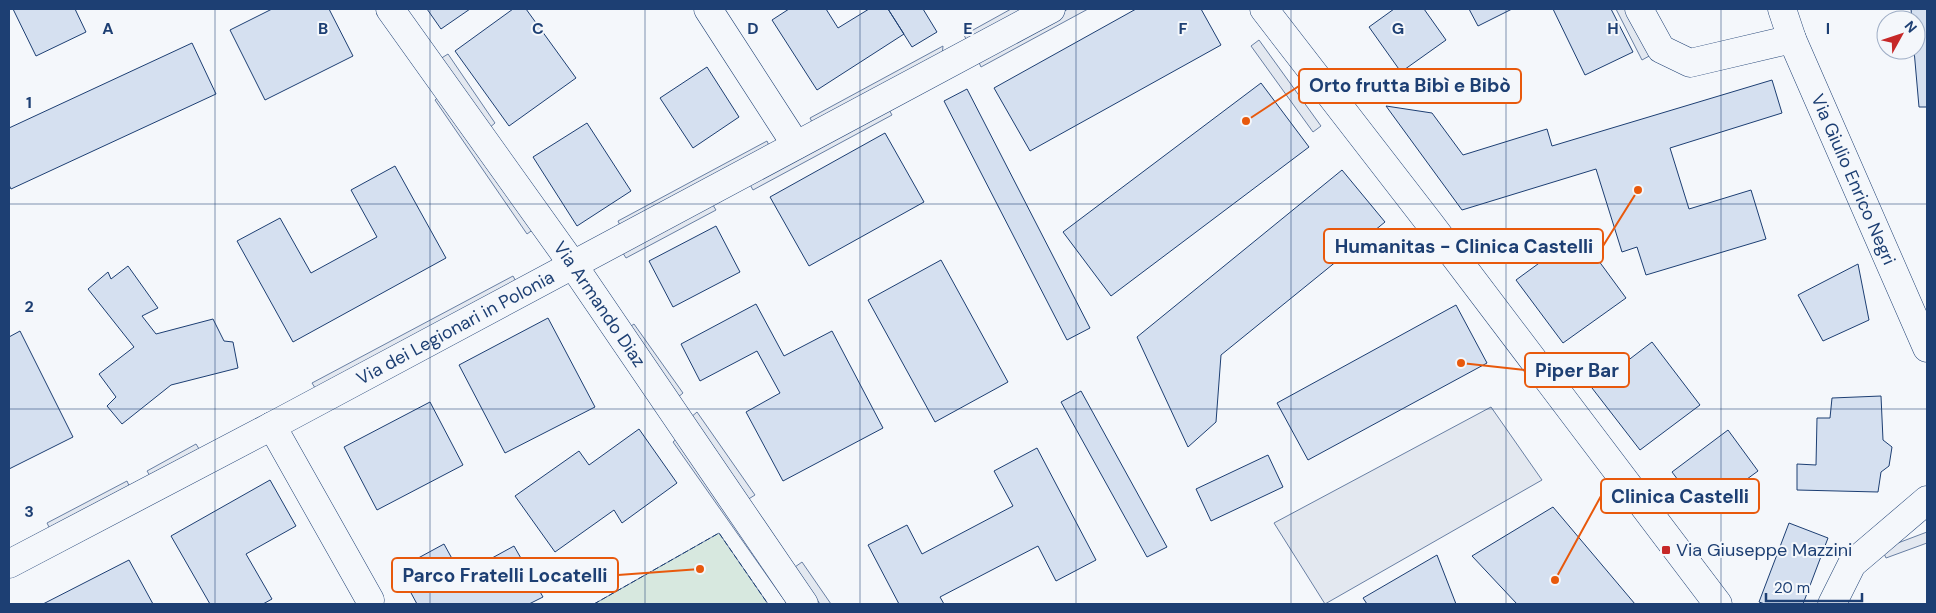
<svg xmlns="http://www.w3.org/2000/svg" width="1936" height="613" font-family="'DM Sans',sans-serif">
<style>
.green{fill:#d7e8df;stroke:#687fa3}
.parking{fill:#e3e8f0;stroke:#687fa3}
.building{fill:#d5e0f0;stroke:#1d3f73}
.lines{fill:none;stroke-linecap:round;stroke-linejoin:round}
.minor-casing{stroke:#1d3f73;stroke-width:29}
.minor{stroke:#f4f7fb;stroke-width:28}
.fence{stroke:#1d3f73;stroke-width:1;stroke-dasharray:6 2.5;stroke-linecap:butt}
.grid{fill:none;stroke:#1d3f73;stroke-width:1;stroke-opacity:0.55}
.poi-dot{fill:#c62828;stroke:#f4f7fb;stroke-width:2}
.labels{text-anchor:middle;stroke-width:4;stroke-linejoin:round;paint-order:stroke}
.street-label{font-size:18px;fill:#1d3f73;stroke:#f4f7fb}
.poi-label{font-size:18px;fill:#1d3f73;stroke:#f4f7fb;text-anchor:start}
.grid-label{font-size:16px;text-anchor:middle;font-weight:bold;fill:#1d3f73;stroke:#f4f7fb;stroke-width:4;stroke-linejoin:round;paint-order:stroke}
.leader{fill:none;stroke:#e8590c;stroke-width:2}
.callout-dot{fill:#e8590c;stroke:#f4f7fb;stroke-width:2}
.callout{fill:#f4f7fb;stroke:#e8590c;stroke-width:2}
.callout-label{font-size:19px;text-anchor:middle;font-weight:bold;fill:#1d3f73}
</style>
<rect width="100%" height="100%" fill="#f4f7fb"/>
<path class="green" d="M 719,533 L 768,604 L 594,604 Z"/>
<path class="parking" d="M 1011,9 L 1032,9 L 968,43 L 964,35 Z
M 1068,9 L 1088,9 L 981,67 L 977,58 Z
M 1616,9 L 1627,9 L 1651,55 L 1642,60 Z
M 1259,40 L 1321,126 L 1313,132 L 1251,46 Z
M 943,46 L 942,57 L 814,126 L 810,118 Z
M 448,54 L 495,123 L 488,129 L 440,59 Z
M 440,96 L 534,229 L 527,234 L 435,100 Z
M 887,106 L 892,115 L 753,190 L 748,181 Z
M 767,141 L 771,150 L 622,230 L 618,221 Z
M 711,202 L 716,210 L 626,258 L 621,250 Z
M 513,276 L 518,285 L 317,391 L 312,383 Z
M 634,324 L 683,393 L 677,398 L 628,328 Z
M 1491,407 L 1542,480 L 1325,604 L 1274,523 Z
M 697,412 L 755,495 L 747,500 L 690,418 Z
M 680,436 L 797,604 L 787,604 L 673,442 Z
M 196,444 L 201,452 L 152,479 L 147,471 Z
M 127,481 L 131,490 L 51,531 L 47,523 Z
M 1927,532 L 1927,543 L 1886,558 L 1882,549 Z
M 802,562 L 831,604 L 820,604 L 795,567 Z"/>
<path class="building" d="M 13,9 L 75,9 L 86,32 L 36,56 Z
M 272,9 L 329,9 L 353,56 L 265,100 L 230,30 Z
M 427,9 L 470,9 L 441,29 Z
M 513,9 L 526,9 L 576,78 L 509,126 L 455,51 Z
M 789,9 L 826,9 L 838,28 L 869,9 L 888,9 L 904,34 L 817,90 L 772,20 Z
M 888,9 L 923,9 L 937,32 L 912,47 Z
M 1136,9 L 1201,9 L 1221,45 L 1030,151 L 994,88 Z
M 1394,9 L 1424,9 L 1446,40 L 1401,72 L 1369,27 Z
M 1469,9 L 1512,9 L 1478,26 Z
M 1553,9 L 1611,9 L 1633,52 L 1585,75 Z
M 1911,9 L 1927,9 L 1927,107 L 1919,107 L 1914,50 L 1916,20 L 1912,20 Z
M 192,43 L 216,94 L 11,189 L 9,185 L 9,128 Z
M 707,67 L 739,117 L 693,148 L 660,98 Z
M 1772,80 L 1782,113 L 1670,148 L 1689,209 L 1751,190 L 1766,239 L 1646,275 L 1637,247 L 1622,252 L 1596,169 L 1462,210 L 1386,106 L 1432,113 L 1463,155 L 1547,129 L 1552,146 Z
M 1261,83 L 1309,147 L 1111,296 L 1063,232 Z
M 967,89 L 1090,328 L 1067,340 L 944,101 Z
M 587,123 L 631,191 L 577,226 L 533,157 Z
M 885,133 L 924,202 L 809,266 L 770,197 Z
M 395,166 L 446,258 L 293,342 L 237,241 L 280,218 L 311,273 L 377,237 L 351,190 Z
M 1342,170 L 1385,222 L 1221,355 L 1216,422 L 1188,447 L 1137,337 Z
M 716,226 L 740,272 L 673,307 L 649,261 Z
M 1579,234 L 1626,298 L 1563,343 L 1516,280 Z
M 941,260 L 1008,382 L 935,422 L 868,300 Z
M 1858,264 L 1869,320 L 1823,341 L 1798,295 Z
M 128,266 L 158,308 L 142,316 L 156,334 L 213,319 L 224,341 L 233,342 L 238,368 L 171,385 L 122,424 L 107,406 L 116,397 L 99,374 L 134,347 L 88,289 L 108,272 L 111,279 Z
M 756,304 L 784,356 L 832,331 L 883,428 L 783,481 L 746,412 L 780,393 L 757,351 L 700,381 L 681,344 Z
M 1456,305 L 1487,363 L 1308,460 L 1277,403 Z
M 548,318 L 595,407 L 505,453 L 459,365 Z
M 20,331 L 73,437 L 9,469 L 9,337 Z
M 1652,342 L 1700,405 L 1640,450 L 1592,388 Z
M 1081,391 L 1167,547 L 1147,557 L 1061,402 Z
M 1881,396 L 1883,440 L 1892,447 L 1889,466 L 1881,472 L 1878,492 L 1797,490 L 1797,464 L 1816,465 L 1817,418 L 1830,418 L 1832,398 Z
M 430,402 L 463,465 L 377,510 L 344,447 Z
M 639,429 L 677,483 L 622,523 L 614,510 L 555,552 L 515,496 L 579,451 L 589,465 Z
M 1728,430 L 1758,471 L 1702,512 L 1672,472 Z
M 1037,448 L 1096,560 L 1056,581 L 1038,546 L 940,597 L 944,604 L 899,604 L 868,545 L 907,525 L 922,554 L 1013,506 L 994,471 Z
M 1268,455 L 1283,487 L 1211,521 L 1196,489 Z
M 270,480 L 296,526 L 246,554 L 272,599 L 263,604 L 210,604 L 171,536 Z
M 1553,507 L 1635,604 L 1517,604 L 1472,556 Z
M 1789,523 L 1828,538 L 1803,604 L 1765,604 L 1759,602 Z
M 444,544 L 461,575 L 514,546 L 543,597 L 529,604 L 417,604 L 398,569 Z
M 1437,555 L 1456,604 L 1367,604 L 1363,598 Z
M 129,560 L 153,604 L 43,604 Z"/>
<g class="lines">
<g class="minor-casing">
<g id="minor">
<path id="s1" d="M 390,9 L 573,265 L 804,604"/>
<path d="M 708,9 L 796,145"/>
<path d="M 1264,9 L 1428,221 L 1718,604"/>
<path d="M 1639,9 L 1661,49 L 1690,63 L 1792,39"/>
<path id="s2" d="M 1782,9 L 1792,39 L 1927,348"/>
<path d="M 272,426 L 370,600"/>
<path id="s3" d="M 9,564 L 272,426 L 1051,9"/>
<path d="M 1832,604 L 1852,564 L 1927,500"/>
</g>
</g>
<use href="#minor" class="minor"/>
<path class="fence" d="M 594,604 L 719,533 L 768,604"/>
</g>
<path class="grid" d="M 215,9 L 215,604M 430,9 L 430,604M 645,9 L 645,604M 860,9 L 860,604M 1076,9 L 1076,604M 1291,9 L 1291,604M 1506,9 L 1506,604M 1721,9 L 1721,604M 9,204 L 1927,204M 9,409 L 1927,409"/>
<rect class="poi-dot" x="1661" y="545" width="10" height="10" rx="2.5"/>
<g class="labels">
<g class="street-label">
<text dy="6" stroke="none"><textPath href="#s2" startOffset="185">Via Giulio Enrico Negri</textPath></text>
<text dy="6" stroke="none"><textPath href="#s1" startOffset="362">Via Armando Diaz</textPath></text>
<text dy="6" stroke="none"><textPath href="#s3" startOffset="505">Via dei Legionari in Polonia</textPath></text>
</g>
<g class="poi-label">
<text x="1676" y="556">Via Giuseppe Mazzini</text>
</g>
</g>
<g class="grid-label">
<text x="108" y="34">A</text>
<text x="323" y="34">B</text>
<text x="538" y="34">C</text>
<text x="753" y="34">D</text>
<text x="968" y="34">E</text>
<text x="1183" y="34">F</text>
<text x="1398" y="34">G</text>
<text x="1613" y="34">H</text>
<text x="1828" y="34">I</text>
<text x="29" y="108">1</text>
<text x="29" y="312">2</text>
<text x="29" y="517">3</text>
</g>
<path class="leader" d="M1246 121L1299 86M1638 190L1603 246M1461 363L1525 370M1555 580L1601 496M700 569L618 575"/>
<g class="callout-dot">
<circle cx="1246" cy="121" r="5"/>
<circle cx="1638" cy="190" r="5"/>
<circle cx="1461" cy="363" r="5"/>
<circle cx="1555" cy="580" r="5"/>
<circle cx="700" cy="569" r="5"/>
</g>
<g class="callout">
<rect x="1299" y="69" width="222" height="34" rx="5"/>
<rect x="1324" y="229" width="279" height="34" rx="5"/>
<rect x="1525" y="353" width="104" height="34" rx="5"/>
<rect x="1601" y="479" width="158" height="34" rx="5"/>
<rect x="392" y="558" width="226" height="34" rx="5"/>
</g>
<g class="callout-label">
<text x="1410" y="92">Orto frutta Bibì e Bibò</text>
<text x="1464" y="253">Humanitas - Clinica Castelli</text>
<text x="1577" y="377">Piper Bar</text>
<text x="1680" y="503">Clinica Castelli</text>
<text x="505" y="582">Parco Fratelli Locatelli</text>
</g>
<rect width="1936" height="613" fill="none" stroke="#1d3f73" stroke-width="20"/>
<g transform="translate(1901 35) rotate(50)"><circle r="24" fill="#f4f7fb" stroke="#9eadc5"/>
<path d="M0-4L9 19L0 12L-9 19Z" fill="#c62828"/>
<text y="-8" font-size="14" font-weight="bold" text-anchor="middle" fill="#1d3f73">N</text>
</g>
<path d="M1766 593v8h96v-8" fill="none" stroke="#1d3f73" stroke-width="2.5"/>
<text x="1774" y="593" font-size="15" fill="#1d3f73" stroke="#f4f7fb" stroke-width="4" paint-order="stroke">20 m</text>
</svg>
